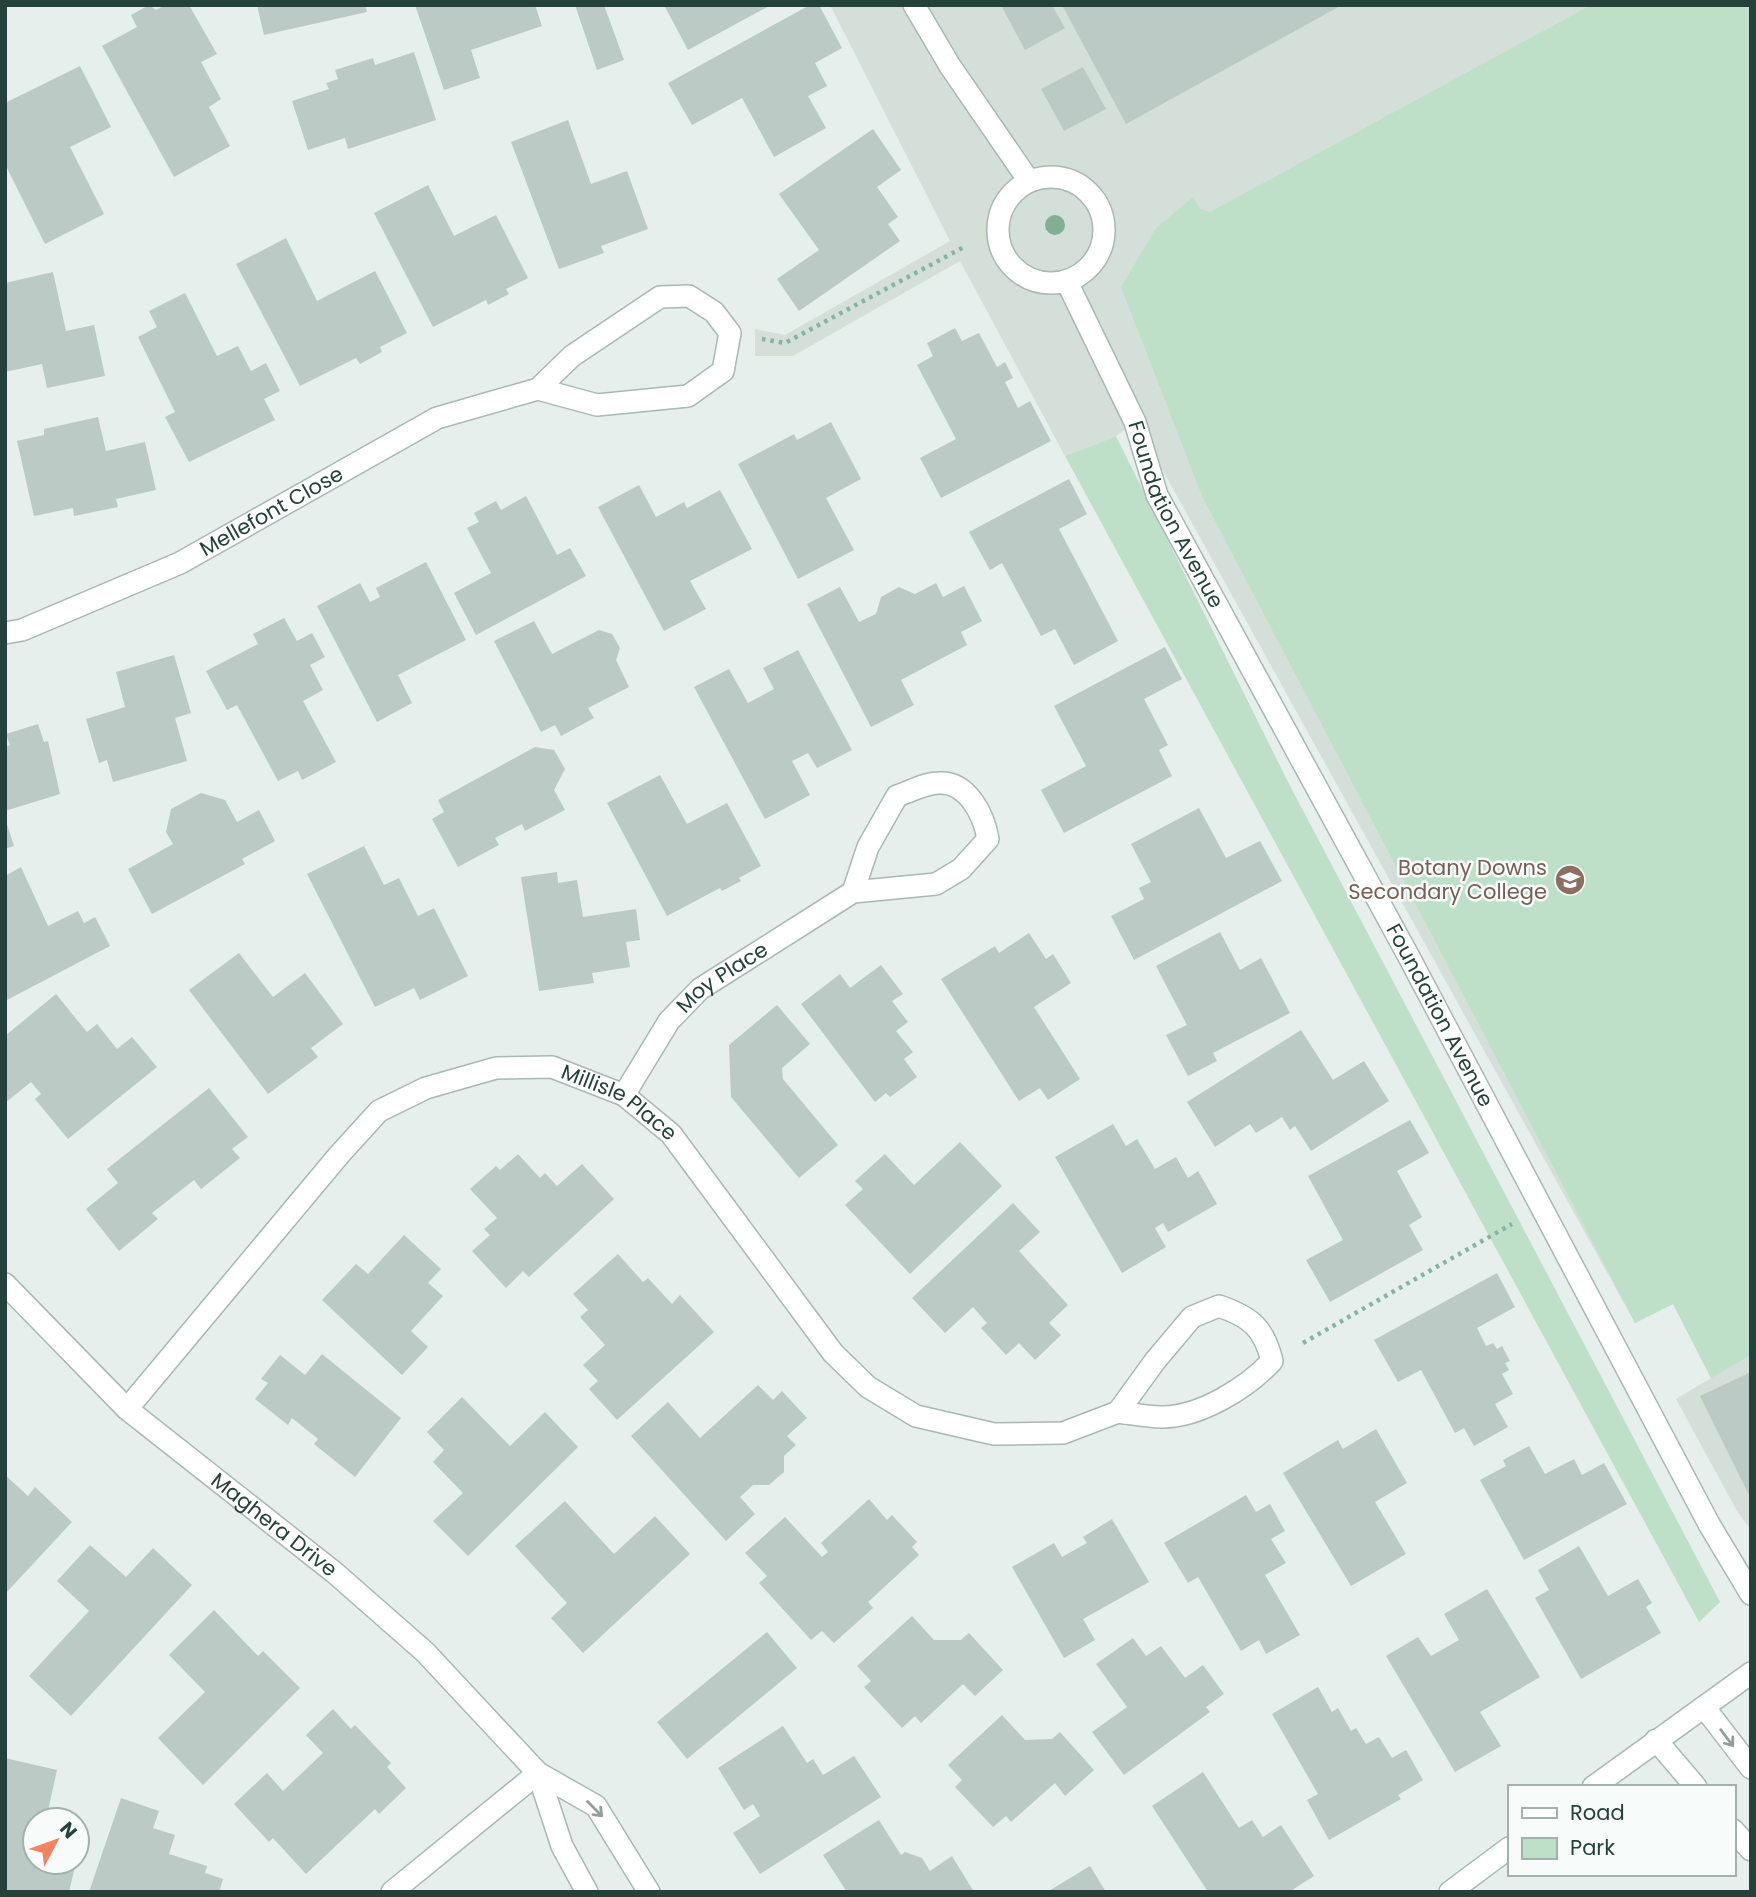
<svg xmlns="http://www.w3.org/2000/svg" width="1756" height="1897" font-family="Poppins,sans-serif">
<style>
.built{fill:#d4dfda}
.green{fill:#bfe0c8}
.building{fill:#bbcac4}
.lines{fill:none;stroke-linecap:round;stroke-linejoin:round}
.minor-casing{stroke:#a8b8b2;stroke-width:24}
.path{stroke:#86b3a5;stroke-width:4.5;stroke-dasharray:3.5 5;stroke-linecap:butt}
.minor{stroke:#fff;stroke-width:21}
.tree{fill:#80af93}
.oneway{stroke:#92a09c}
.labels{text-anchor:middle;stroke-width:5;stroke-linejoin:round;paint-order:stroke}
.street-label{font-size:21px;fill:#24423a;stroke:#f7fbf9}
.education-label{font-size:21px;fill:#785e54;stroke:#f7fbf9;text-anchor:end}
</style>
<rect width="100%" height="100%" fill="#e6efeb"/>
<path class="built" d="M 830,5 L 1751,5 L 1751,1530 L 1737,1511 L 1676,1399 L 1711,1378 L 1673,1304 L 1635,1323 L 1136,422 L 1116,436 L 1065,456 L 960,261 L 793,356 L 755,356 L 755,329 L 785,335 L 950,241 Z"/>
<path class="green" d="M 1591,5 L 1751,5 L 1751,1355 L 1711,1378 L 1673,1304 L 1635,1323 L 1202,496 L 1121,287 L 1156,228 L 1193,197 L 1200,209 L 1210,212 Z
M 1116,436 L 1287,780 L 1720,1602 L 1699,1622 L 1065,456 Z"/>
<path class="building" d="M 149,5 L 156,10 L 165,5 L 189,5 L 217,54 L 201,62 L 221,99 L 209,107 L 230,146 L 174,177 L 102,46 L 137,27 L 131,15 Z
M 257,5 L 365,5 L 367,12 L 264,35 Z
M 415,5 L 535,5 L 542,26 L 471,50 L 480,78 L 444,90 Z
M 575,5 L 604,5 L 624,60 L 597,70 Z
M 664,5 L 771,5 L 688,50 Z
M 810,5 L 819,5 L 842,48 L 815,63 L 827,86 L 808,96 L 826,128 L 774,157 L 742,98 L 692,125 L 668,83 Z
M 1001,5 L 1052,5 L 1065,28 L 1025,50 Z
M 1062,5 L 1342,5 L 1126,124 Z
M 414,52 L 436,120 L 348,149 L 345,138 L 308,150 L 292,101 L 329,89 L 326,83 L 338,79 L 335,70 L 373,58 L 375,65 Z
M 80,66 L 111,127 L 70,147 L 104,214 L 45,244 L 5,164 L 5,103 Z
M 1083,67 L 1106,109 L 1064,131 L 1041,89 Z
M 568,120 L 591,184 L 627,171 L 648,229 L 601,246 L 604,253 L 559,269 L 511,142 Z
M 873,129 L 901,170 L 877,187 L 898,217 L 888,224 L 900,241 L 799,311 L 777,279 L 819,250 L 779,194 Z
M 428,185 L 454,236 L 496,215 L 528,278 L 506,289 L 509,294 L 488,305 L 486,300 L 433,327 L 374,213 Z
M 286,238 L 317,301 L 375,271 L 407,333 L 380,347 L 382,352 L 360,364 L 356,358 L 300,386 L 236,264 Z
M 53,272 L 66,331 L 94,325 L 105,376 L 47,388 L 42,364 L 5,372 L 5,283 Z
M 185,293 L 217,356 L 238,346 L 251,371 L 266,363 L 280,391 L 264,399 L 275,420 L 189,462 L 165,417 L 175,412 L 138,337 L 157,327 L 149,311 Z
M 955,328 L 962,341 L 979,333 L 997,367 L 1005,362 L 1013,378 L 1005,382 L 1018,408 L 1030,401 L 1051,441 L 941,498 L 920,458 L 956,439 L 917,365 L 933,356 L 927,343 Z
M 98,417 L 106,451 L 145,442 L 156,490 L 116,499 L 118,507 L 74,516 L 73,508 L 34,516 L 17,441 L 44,435 L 44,429 Z
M 831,422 L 861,479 L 826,498 L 854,550 L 798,579 L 738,464 L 794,434 L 797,440 Z
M 1069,479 L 1087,514 L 1059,529 L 1118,641 L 1074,665 L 1055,629 L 1041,636 L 1002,563 L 990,570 L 969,532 Z
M 639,485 L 656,517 L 684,502 L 687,508 L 720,490 L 752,549 L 690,581 L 706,609 L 664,631 L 598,507 Z
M 526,496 L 557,555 L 570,548 L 586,576 L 476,635 L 454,593 L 491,573 L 467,528 L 479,522 L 474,513 L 496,501 L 501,510 Z
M 426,562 L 466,640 L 398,675 L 412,703 L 377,722 L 317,606 L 360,583 L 370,602 L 380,597 L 376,588 Z
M 936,583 L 943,597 L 964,586 L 982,621 L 961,632 L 967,645 L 901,680 L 914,705 L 871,727 L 807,604 L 840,587 L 859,622 L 876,614 L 881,597 L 899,587 L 915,594 Z
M 284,618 L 297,641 L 312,633 L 325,657 L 310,665 L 323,690 L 303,701 L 336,762 L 302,780 L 298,771 L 278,781 L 237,705 L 227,710 L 206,671 L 258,644 L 253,634 Z
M 534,621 L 552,654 L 599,630 L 612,634 L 620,648 L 616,660 L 629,687 L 588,708 L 594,718 L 561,736 L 555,725 L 541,732 L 494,641 Z
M 1165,647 L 1182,679 L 1144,699 L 1168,745 L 1159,750 L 1172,776 L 1064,833 L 1041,790 L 1086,766 L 1054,706 Z
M 798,650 L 852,750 L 817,768 L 808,753 L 792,761 L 810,795 L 765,819 L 694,687 L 729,669 L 748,703 L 774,689 L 763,668 Z
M 174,655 L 191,713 L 175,718 L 187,761 L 113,782 L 107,760 L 99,763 L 86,719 L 125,707 L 116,672 Z
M 38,724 L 44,742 L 48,741 L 60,794 L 5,811 L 5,747 L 10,745 L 6,734 Z
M 535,747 L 554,750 L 565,769 L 554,790 L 565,810 L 525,831 L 522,824 L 495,838 L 499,845 L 458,867 L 432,819 L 444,812 L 438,800 Z
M 660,775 L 687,824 L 727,803 L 761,866 L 739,878 L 741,881 L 722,891 L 720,888 L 667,916 L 607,803 Z
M 201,793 L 225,800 L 237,822 L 259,810 L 275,841 L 242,859 L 245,864 L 152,914 L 128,869 L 173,844 L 166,832 L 171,809 Z
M 1199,808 L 1226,858 L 1260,841 L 1282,881 L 1134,960 L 1111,916 L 1144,899 L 1139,888 L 1151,882 L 1131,844 Z
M 5,818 L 14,846 L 5,849 Z
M 364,846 L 384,885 L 399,878 L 418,916 L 434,908 L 468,976 L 420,1000 L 414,988 L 375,1007 L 307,874 Z
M 21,867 L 48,926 L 78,911 L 84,923 L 95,917 L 110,946 L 5,1001 L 5,876 Z
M 557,872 L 558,883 L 577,880 L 583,917 L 636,909 L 640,940 L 626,942 L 630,967 L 592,973 L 594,983 L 539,991 L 521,877 Z
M 1220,932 L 1240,970 L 1261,958 L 1290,1013 L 1213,1053 L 1217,1061 L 1188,1076 L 1166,1035 L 1187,1025 L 1156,966 Z
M 1029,933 L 1046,959 L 1053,954 L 1071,983 L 1034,1007 L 1080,1079 L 1048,1100 L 1040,1088 L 1019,1101 L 941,979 L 995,946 L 999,953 Z
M 239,953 L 273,997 L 305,973 L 343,1024 L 311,1048 L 318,1057 L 268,1094 L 189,990 Z
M 881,965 L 903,994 L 892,1001 L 908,1022 L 896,1031 L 913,1052 L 904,1059 L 917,1077 L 890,1097 L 886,1093 L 875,1102 L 801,1004 L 840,974 L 850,988 Z
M 56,994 L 87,1032 L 97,1024 L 117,1049 L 132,1037 L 157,1067 L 68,1139 L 35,1099 L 41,1094 L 31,1082 L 5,1103 L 5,1036 Z
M 777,1005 L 810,1044 L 782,1068 L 783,1079 L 838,1145 L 799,1178 L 731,1097 L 729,1045 Z
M 1301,1030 L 1333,1080 L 1364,1061 L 1389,1101 L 1311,1151 L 1295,1126 L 1290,1130 L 1282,1117 L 1256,1133 L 1250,1124 L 1215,1147 L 1187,1102 Z
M 209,1088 L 248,1137 L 232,1149 L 240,1158 L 201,1189 L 194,1180 L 152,1213 L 158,1219 L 119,1251 L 86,1209 L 118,1183 L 107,1169 Z
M 1410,1120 L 1429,1153 L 1397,1171 L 1422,1217 L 1409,1225 L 1423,1250 L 1330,1302 L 1306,1260 L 1343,1240 L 1308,1176 Z
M 1113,1124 L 1126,1146 L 1137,1139 L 1155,1169 L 1176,1157 L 1188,1178 L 1198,1171 L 1217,1204 L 1168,1232 L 1163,1223 L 1155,1228 L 1166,1247 L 1122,1273 L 1055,1157 Z
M 960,1142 L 1002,1186 L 910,1274 L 845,1205 L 863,1189 L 855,1181 L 885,1154 L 914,1185 Z
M 518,1154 L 540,1178 L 545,1173 L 557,1186 L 582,1164 L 614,1199 L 529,1277 L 523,1271 L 506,1288 L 472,1251 L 490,1235 L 484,1229 L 497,1218 L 470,1189 L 496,1166 L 500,1170 Z
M 1013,1203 L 1040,1232 L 1019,1251 L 1068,1305 L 1049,1323 L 1061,1335 L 1035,1360 L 1019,1343 L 1006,1355 L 981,1328 L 987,1323 L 973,1307 L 945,1333 L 912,1298 Z
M 404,1235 L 441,1269 L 428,1283 L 443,1296 L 411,1331 L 428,1347 L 402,1375 L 322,1300 L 356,1264 L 368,1274 Z
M 618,1254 L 643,1282 L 648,1278 L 672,1304 L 680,1295 L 714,1332 L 617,1420 L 589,1389 L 598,1381 L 583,1365 L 605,1345 L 580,1317 L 588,1310 L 573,1294 Z
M 1497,1273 L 1515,1307 L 1477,1328 L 1486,1346 L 1493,1343 L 1497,1349 L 1502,1346 L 1510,1361 L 1505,1363 L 1509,1370 L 1502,1374 L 1513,1394 L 1495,1404 L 1508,1427 L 1474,1446 L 1464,1428 L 1455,1433 L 1421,1370 L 1398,1382 L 1374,1340 Z
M 322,1354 L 401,1418 L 355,1477 L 314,1444 L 318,1439 L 292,1418 L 288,1425 L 255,1399 L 268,1383 L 261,1379 L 280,1355 L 305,1375 Z
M 1751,1372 L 1751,1499 L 1700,1396 Z
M 758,1385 L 773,1400 L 782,1391 L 807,1418 L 787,1436 L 796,1445 L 784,1456 L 784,1472 L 769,1485 L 753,1485 L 740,1497 L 755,1514 L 726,1541 L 631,1436 L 668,1402 L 700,1438 Z
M 462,1397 L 510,1446 L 545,1412 L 578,1447 L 468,1556 L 433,1521 L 463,1493 L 433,1462 L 444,1450 L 427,1432 Z
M 1376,1429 L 1407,1483 L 1375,1502 L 1406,1554 L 1351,1586 L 1283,1473 L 1338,1440 L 1343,1449 Z
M 1529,1446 L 1545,1474 L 1574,1459 L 1582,1475 L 1604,1463 L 1627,1504 L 1524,1560 L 1480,1480 L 1506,1466 L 1503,1460 Z
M 5,1475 L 28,1496 L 35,1487 L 72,1522 L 5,1594 Z
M 1246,1495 L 1256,1512 L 1270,1504 L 1285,1531 L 1271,1539 L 1286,1563 L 1265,1575 L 1300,1635 L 1266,1654 L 1259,1640 L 1241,1651 L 1198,1577 L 1188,1583 L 1164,1543 Z
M 869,1499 L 887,1520 L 892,1515 L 917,1542 L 912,1547 L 919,1555 L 868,1602 L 873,1608 L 834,1643 L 822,1631 L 811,1640 L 759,1583 L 767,1576 L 745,1553 L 785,1517 L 822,1557 L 828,1552 L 821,1543 Z
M 565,1501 L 614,1554 L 655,1516 L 690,1554 L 583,1653 L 551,1618 L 567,1603 L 515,1546 Z
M 1112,1519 L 1149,1582 L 1083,1619 L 1095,1640 L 1064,1658 L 1012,1567 L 1054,1543 L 1062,1557 L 1087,1543 L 1083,1537 Z
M 90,1545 L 126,1577 L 153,1548 L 192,1585 L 71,1716 L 29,1676 L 89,1611 L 57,1581 Z
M 1579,1546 L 1608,1596 L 1638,1579 L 1652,1603 L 1646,1607 L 1661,1633 L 1581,1679 L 1535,1598 L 1549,1590 L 1538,1570 Z
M 1487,1589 L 1540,1677 L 1480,1712 L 1501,1746 L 1455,1772 L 1386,1656 L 1418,1637 L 1431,1656 L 1459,1640 L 1444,1614 Z
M 214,1610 L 258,1656 L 263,1651 L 300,1688 L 203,1785 L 158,1738 L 205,1692 L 169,1655 Z
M 912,1616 L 934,1640 L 961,1640 L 969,1633 L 1003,1670 L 975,1696 L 963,1684 L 921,1723 L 915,1716 L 902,1728 L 864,1687 L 871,1681 L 857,1666 Z
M 767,1632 L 797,1668 L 687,1759 L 657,1722 Z
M 1133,1638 L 1146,1656 L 1161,1646 L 1185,1678 L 1203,1665 L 1224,1694 L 1206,1707 L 1210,1712 L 1124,1775 L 1092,1732 L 1127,1707 L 1096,1664 Z
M 1318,1687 L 1332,1712 L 1338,1708 L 1351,1731 L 1356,1728 L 1366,1744 L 1379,1737 L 1392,1758 L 1406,1750 L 1423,1780 L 1398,1795 L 1401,1799 L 1329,1840 L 1307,1800 L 1318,1794 L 1272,1714 Z
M 333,1709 L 351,1729 L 355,1725 L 391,1763 L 387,1767 L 406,1788 L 379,1814 L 375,1809 L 306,1874 L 273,1838 L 269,1842 L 234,1804 L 267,1773 L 283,1791 L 323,1753 L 306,1735 Z
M 1002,1715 L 1025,1740 L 1052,1739 L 1060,1732 L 1094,1770 L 1065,1796 L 1055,1783 L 1011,1822 L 1006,1816 L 993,1827 L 955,1787 L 962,1780 L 948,1765 Z
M 783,1726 L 807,1763 L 813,1759 L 823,1775 L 854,1756 L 881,1797 L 760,1874 L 733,1833 L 760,1816 L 753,1804 L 744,1810 L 718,1768 Z
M 5,1758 L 57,1770 L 46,1820 L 35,1820 L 35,1862 L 76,1862 L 69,1892 L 5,1890 Z
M 1203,1772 L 1239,1828 L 1252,1820 L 1263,1837 L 1281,1825 L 1314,1876 L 1289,1892 L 1208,1892 L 1152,1806 Z
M 121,1798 L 159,1811 L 153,1828 L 175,1835 L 169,1854 L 207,1866 L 205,1873 L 223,1879 L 219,1892 L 89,1892 Z
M 879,1820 L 901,1855 L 905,1852 L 922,1858 L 930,1871 L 952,1856 L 974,1892 L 847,1892 L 823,1855 Z
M 77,1834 L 82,1836 L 78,1853 L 77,1853 Z
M 1090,1866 L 1106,1892 L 1047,1892 Z"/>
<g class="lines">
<g class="minor-casing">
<g id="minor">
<path d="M 914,5 L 950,66 L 1029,181"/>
<circle cx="1051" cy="230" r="53"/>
<path id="s1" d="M 1067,282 L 1135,422 L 1157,495 L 1409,957 L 1709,1524 L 1751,1594"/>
<path id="s2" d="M 5,633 L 22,630 L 180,563 L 437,418 L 538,389 L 572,356 L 660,297 L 689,296 L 714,312 L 730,333 L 723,371 L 688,396 L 597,405 L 538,389"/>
<path id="s3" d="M 624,1095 L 669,1021 L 700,989 L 853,892 L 868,847 L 897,796 C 909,792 925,783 939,783 C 968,781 984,816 988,839 L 961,869 L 936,884 L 853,892"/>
<path id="s4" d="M 5,1284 L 127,1409 L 335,1573 L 425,1652 L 538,1773 L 596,1806 L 649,1892"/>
<path id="s5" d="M 127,1409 L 339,1155 L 379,1111 L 426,1088 L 496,1068 L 552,1067 L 624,1095 L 671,1134 L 833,1353 L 868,1387 L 916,1416 L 994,1434 L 1063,1433 L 1118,1412 L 1155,1361 L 1192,1317 L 1219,1306 C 1251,1317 1264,1328 1272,1361 C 1247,1388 1200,1417 1162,1417 C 1148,1417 1133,1414 1118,1412"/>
<path d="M 1704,1707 L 1751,1768"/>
<path d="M 1656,1740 L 1696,1787"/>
<path d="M 538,1773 L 562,1846 L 587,1892"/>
<path d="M 1593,1787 L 1751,1673"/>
<path d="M 1733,1830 L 1751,1850"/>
<path d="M 392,1892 L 538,1773"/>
<path d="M 1450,1892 L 1509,1848"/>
</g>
</g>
<path class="path" d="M 762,339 L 785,343 L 964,247
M 1303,1343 L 1512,1224"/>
<use href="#minor" class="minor"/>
</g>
<circle class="tree" cx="1055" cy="225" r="10"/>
<defs><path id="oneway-shaft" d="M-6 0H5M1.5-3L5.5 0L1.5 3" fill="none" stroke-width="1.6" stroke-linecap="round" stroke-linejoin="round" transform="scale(1.75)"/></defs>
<g class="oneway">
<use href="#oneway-shaft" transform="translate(1727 1738) rotate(53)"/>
<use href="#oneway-shaft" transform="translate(595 1809) rotate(45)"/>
</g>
<defs>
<g id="school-disc" transform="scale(1.575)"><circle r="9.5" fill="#8d6e63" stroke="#f7fbf9"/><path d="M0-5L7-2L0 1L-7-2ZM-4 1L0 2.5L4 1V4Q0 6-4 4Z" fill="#fff"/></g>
</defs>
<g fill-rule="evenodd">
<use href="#school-disc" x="1570" y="880"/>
</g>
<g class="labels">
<g class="street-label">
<text dy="7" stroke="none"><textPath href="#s2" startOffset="294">Mellefont Close</textPath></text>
<text dy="7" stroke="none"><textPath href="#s1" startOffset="257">Foundation Avenue</textPath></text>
<text dy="7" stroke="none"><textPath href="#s3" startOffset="156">Moy Place</textPath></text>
<text dy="7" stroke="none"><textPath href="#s1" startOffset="824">Foundation Avenue</textPath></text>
<text dy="7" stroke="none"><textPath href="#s5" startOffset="648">Millisle Place</textPath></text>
<text dy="7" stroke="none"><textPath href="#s4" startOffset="362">Maghera Drive</textPath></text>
</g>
<g class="education-label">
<text x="1547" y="875">Botany Downs<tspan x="1547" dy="24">Secondary College</tspan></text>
</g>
</g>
<rect width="1756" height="1897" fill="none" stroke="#24423a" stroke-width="14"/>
<rect x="1508" y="1785" width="228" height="91" fill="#f7fbf9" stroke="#a3b1ad" stroke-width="2"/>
<rect x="1522" y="1808" width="35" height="10" fill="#ffffff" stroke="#a3b1ad" stroke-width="2"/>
<text x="1570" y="1820" font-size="21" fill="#24423a">Road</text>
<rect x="1522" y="1838" width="35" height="21" fill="#bfe0c8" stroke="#a3b1ad" stroke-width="2"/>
<text x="1570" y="1855" font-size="21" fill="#24423a">Park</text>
<g transform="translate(56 1841) rotate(49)"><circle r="33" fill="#f7fbf9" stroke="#a3b1ad" stroke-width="2"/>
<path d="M0-5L12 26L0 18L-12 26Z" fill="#f4845f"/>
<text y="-10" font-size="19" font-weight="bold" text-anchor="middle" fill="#24423a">N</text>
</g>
</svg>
